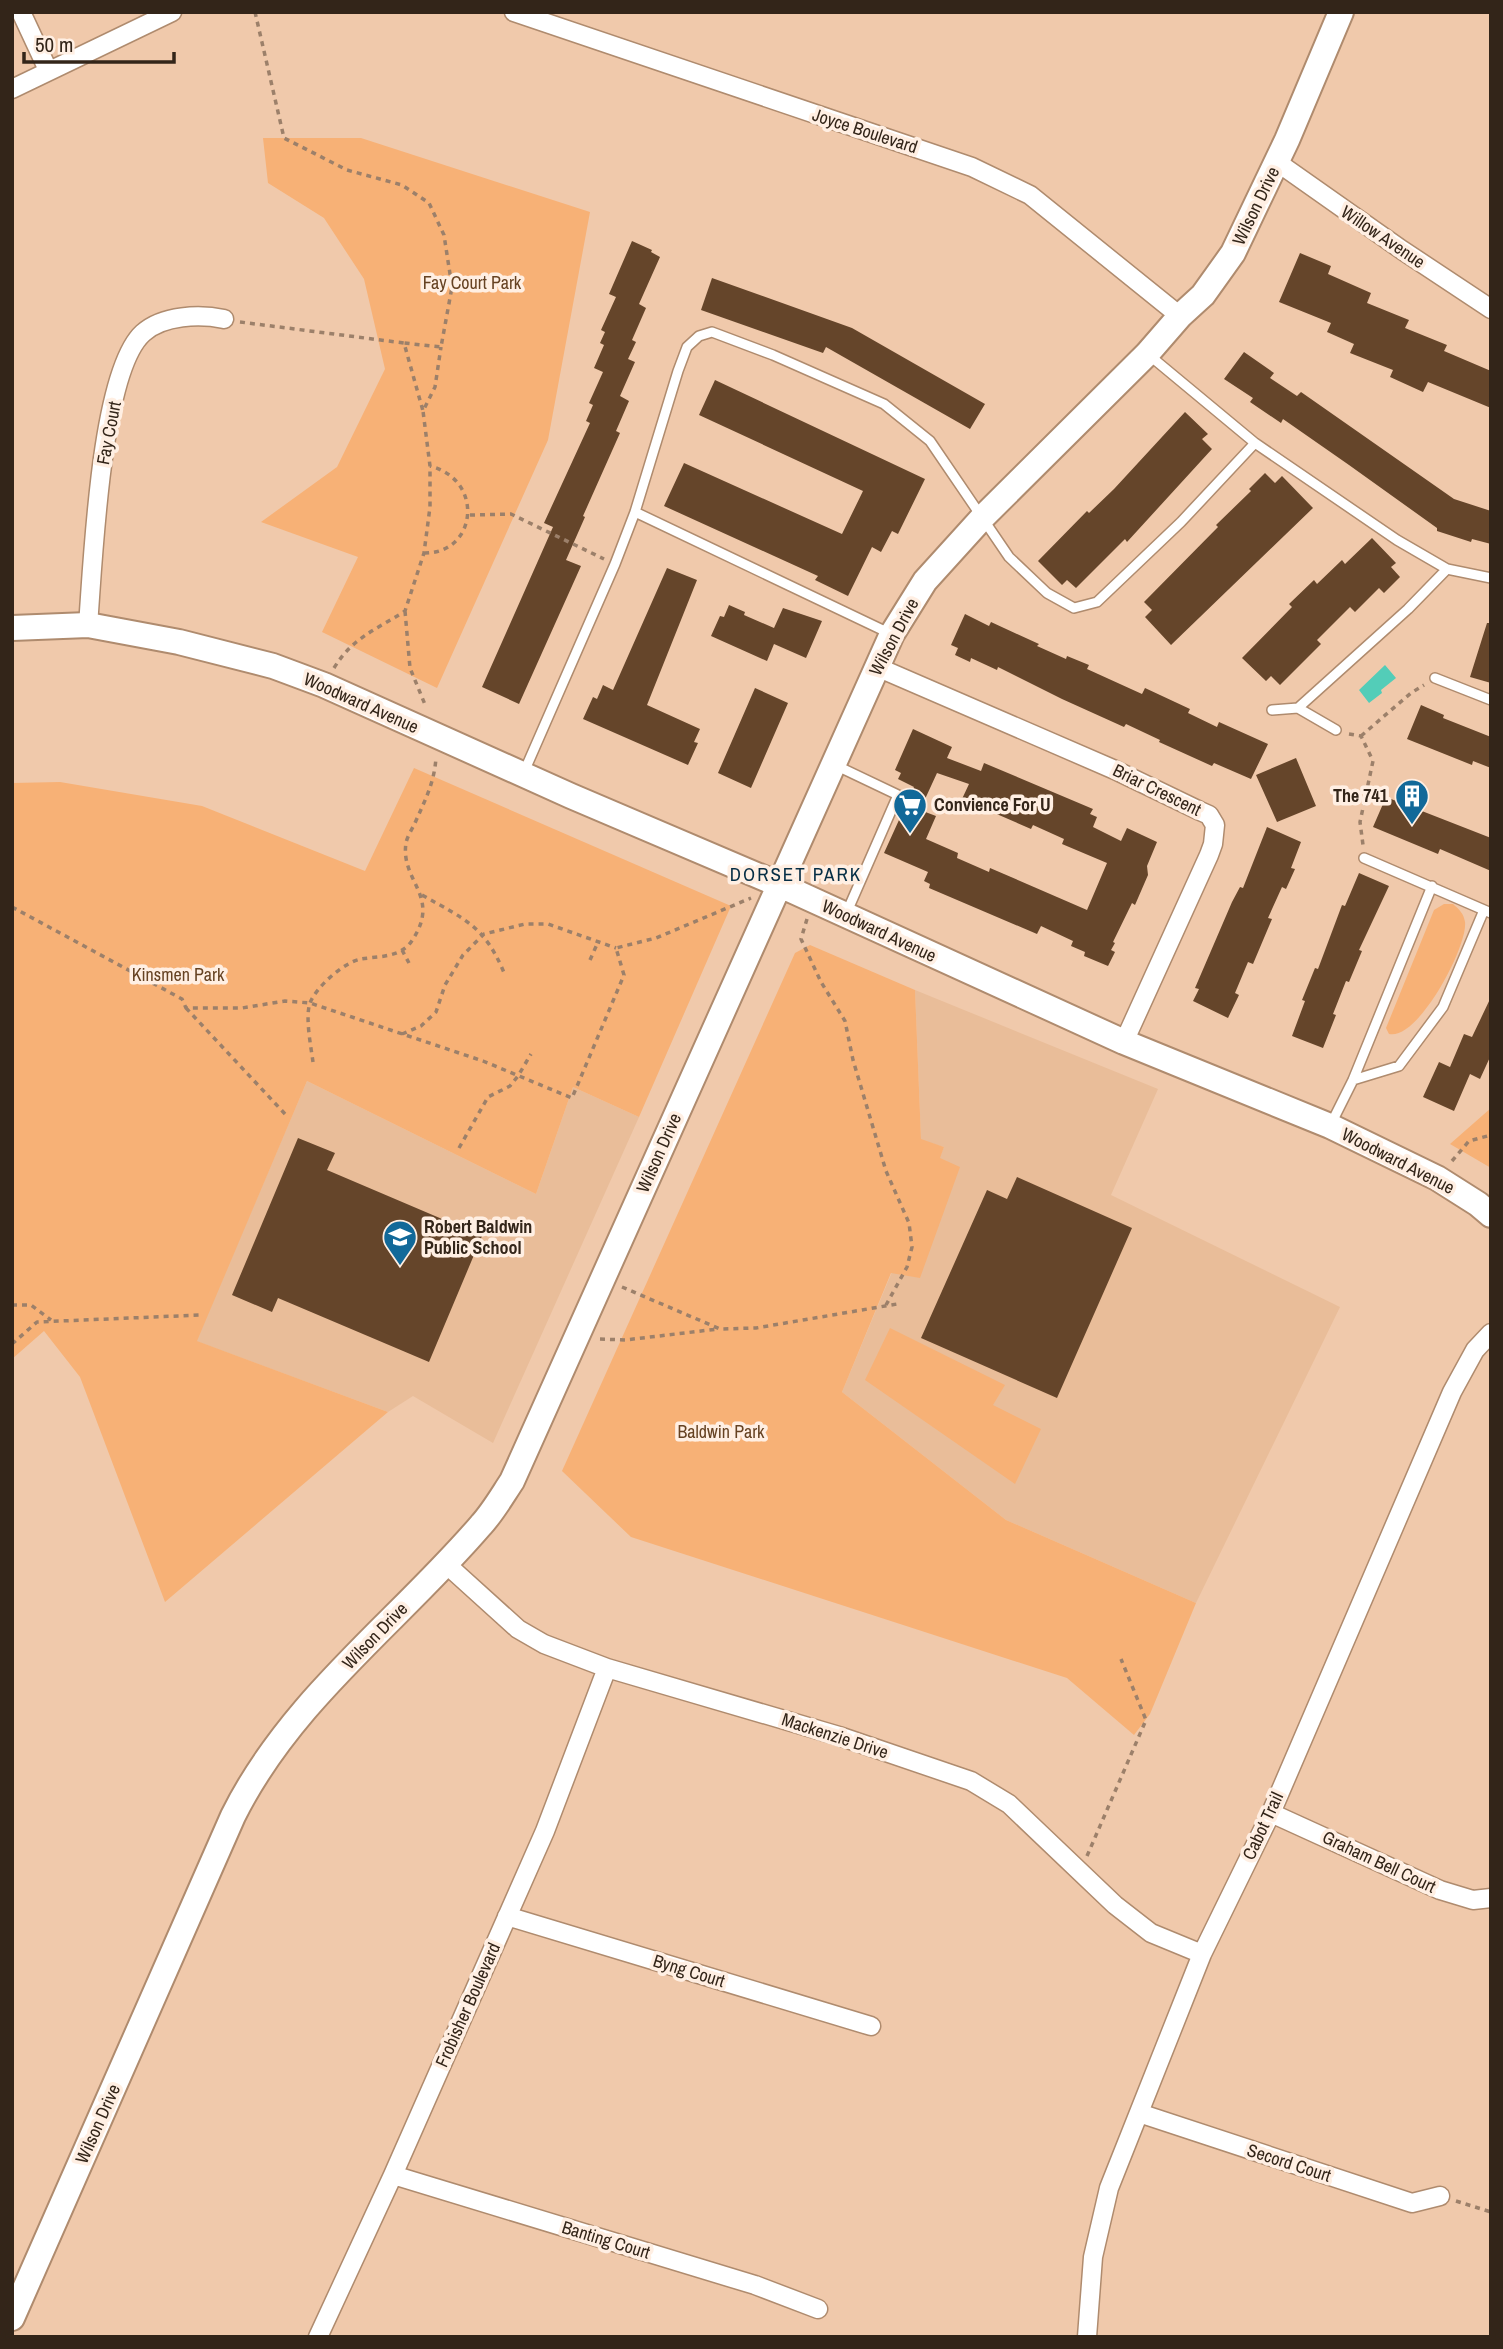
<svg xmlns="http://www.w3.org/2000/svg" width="1503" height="2349" font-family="'Archivo Narrow',sans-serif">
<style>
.built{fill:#e9bd99}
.green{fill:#f7b176}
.water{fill:#53cdb8}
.building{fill:#65452a;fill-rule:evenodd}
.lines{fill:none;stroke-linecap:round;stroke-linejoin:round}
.lane-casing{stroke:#af8b6e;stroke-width:12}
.street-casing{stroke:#af8b6e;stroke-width:21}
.secondary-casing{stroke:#af8b6e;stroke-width:28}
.path{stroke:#9c806a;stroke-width:3.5;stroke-dasharray:5 5;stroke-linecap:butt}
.lane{stroke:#fff;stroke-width:9}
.street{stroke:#fff;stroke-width:18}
.secondary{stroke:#fff;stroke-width:24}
.labels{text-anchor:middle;stroke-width:7;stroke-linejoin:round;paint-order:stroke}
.street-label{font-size:18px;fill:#332519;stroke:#ffefe3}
.park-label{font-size:18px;fill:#664222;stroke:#ffefe3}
.poi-label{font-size:18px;font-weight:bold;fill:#332519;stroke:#ffefe3;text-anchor:start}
.neighbourhood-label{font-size:19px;letter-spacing:2px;fill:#062e45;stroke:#ffefe3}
</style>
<rect width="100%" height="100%" fill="#f0c9ab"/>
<path class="built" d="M 915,990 L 1158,1089 L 1111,1195 L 1340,1307 L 1196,1603 L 1006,1520 L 842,1392 L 944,1147 L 921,1140 Z
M 307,1081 L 536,1194 L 573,1087 L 639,1117 L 493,1443 L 413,1396 L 388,1412 L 196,1341 Z"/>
<path class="green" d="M 263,138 L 361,138 L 590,212 L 548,440 L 437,688 L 322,632 L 358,557 L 261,522 L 337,467 L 385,369 L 364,279 L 324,218 L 268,183 Z
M 414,768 L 731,906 L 639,1117 L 573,1087 L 536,1194 L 307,1081 L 197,1341 L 388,1412 L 165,1602 L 80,1377 L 44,1331 L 12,1359 L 12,783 L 60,782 L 202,806 L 365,871 Z
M 1444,904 L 1453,904 C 1459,909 1464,914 1465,922 C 1468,946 1418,1041 1389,1034 L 1386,1028 L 1434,910 Z
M 810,945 L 915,990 L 921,1139 L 944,1147 L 940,1158 L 960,1167 L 920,1278 L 891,1273 L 842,1392 L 1006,1520 L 1196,1603 L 1150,1714 L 1134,1735 L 1067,1678 L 631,1537 L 562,1471 L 795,953 Z
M 1491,1108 L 1491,1168 L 1450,1144 Z
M 890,1328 L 1005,1385 L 993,1405 L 1041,1429 L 1015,1484 L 865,1380 Z"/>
<path class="water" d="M 1385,665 L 1396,678 L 1381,690 L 1382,693 L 1369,703 L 1359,690 Z"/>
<path class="building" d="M 632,241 L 652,250 L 651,252 L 660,257 L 639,304 L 646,308 L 632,340 L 636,342 L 628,359 L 635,362 L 620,396 L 629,401 L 616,431 L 620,433 L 583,516 L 585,517 L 566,560 L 581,566 L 519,704 L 482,687 L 553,527 L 544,523 L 590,423 L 586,421 L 593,405 L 589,403 L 603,372 L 594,368 L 604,345 L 600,343 L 605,332 L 601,330 L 616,297 L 609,294 Z
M 1300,253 L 1331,266 L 1328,274 L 1371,293 L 1367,303 L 1409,320 L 1405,328 L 1447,345 L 1444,351 L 1491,371 L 1491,408 L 1428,382 L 1423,392 L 1390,377 L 1393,370 L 1350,353 L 1354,344 L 1327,332 L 1331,323 L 1279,302 Z
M 712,278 L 852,328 L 985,404 L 970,429 L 826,347 L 823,353 L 701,310 Z
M 1244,352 L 1274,373 L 1270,378 L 1297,396 L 1301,392 L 1454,499 L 1491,511 L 1491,544 L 1472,539 L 1471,542 L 1437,531 L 1437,528 L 1349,465 L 1283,419 L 1281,423 L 1250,402 L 1253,398 L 1224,379 Z
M 715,380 L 925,479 L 898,534 L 892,531 L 881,552 L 872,547 L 848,596 L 815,580 L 818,576 L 664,506 L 684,463 L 842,534 L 863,491 L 699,415 Z
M 1185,412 L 1208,434 L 1202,439 L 1212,449 L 1127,542 L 1125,539 L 1076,588 L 1067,580 L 1062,585 L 1038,561 L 1087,511 L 1089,513 L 1114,489 Z
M 1265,473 L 1275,483 L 1282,476 L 1313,508 L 1171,645 L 1145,617 L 1152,610 L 1144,602 L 1218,527 L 1216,525 L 1251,491 L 1249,489 Z
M 1372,538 L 1396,563 L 1391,567 L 1400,577 L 1384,593 L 1379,588 L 1355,612 L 1350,607 L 1317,640 L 1321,644 L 1280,685 L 1271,676 L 1266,681 L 1242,658 L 1292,607 L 1289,604 L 1314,580 L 1317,584 L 1342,560 L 1345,564 Z
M 667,568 L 697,580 L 647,705 L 700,729 L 694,742 L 698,743 L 688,765 L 583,719 L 593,697 L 597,699 L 603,685 L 613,690 Z
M 729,605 L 745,612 L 744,615 L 774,628 L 783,608 L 822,621 L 806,658 L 774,644 L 767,661 L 711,636 L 720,616 L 724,617 Z
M 965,614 L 989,626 L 991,622 L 1039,644 L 1037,646 L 1066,659 L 1067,656 L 1089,665 L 1087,669 L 1142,694 L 1145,688 L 1190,709 L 1188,713 L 1217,727 L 1219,722 L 1268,744 L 1251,779 L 1214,763 L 1212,766 L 1159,742 L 1160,740 L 1126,724 L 1124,727 L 1062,699 L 998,667 L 997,670 L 971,658 L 970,662 L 955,655 L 958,648 L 951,645 Z
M 1487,623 L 1491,623 L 1491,683 L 1470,677 Z
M 755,688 L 788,703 L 751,788 L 718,773 Z
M 1421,705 L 1444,715 L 1443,718 L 1491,737 L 1491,768 L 1473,761 L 1472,765 L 1407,739 Z
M 913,729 L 952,747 L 947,758 L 981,771 L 984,763 L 1093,809 L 1090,814 L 1097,817 L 1093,827 L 1121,841 L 1127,828 L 1157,842 L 1147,866 L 1148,875 L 1135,905 L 1132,903 L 1113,942 L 1115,943 L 1111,950 L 1115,952 L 1108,966 L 1084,956 L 1085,952 L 1071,946 L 1073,941 L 1041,926 L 1037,934 L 929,888 L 930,884 L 924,881 L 928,872 L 884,853 L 914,787 L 898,779 L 901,773 L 895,770 ZM 937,773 L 969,784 L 962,799 L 1031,829 L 1033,825 L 1064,839 L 1062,844 L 1107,863 L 1087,910 L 990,868 L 989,872 L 957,858 L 958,853 L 926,839 L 936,816 L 920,810 Z
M 1296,758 L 1316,806 L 1277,822 L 1256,775 Z
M 1386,797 L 1491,838 L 1491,871 L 1440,849 L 1438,854 L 1373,827 Z
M 1267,827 L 1301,842 L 1291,868 L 1295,869 L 1286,889 L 1282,887 L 1268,918 L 1272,919 L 1253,964 L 1248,962 L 1235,993 L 1239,995 L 1228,1018 L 1193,1001 L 1199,989 L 1195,988 L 1232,902 L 1240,887 L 1243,888 Z
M 1359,873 L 1389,886 L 1359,950 L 1362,951 L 1349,982 L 1346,981 L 1333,1014 L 1336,1015 L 1323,1048 L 1292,1036 L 1305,1001 L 1302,1000 L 1315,968 L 1318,969 L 1342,905 L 1345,906 Z
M 1491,997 L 1491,1055 L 1480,1079 L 1470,1074 L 1454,1111 L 1423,1097 L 1439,1062 L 1450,1067 L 1464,1034 L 1472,1037 Z
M 298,1138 L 335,1153 L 327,1170 L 482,1236 L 429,1362 L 278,1298 L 272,1312 L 232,1295 Z
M 1017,1177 L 1132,1228 L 1057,1398 L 921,1338 L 987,1190 L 1007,1199 Z"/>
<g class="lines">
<g class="lane-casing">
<path id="lane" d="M 1149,355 L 1255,443 L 1397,540 L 1447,569 L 1491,578
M 635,512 L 889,633
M 1435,678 L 1491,700
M 1298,708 L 1408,609 L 1447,569
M 1272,710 L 1298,708 L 1336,730
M 835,765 L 898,795 L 846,914
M 524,772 L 615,564 L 635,512 L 678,371 L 687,347 L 699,336 L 712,332 L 773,355 L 884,404 L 930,441 L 1009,557 L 1047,593 L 1074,608 L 1097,602 L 1181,522 L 1255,443
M 1364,858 L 1491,913
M 1353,1080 L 1399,1066 L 1443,1007 L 1484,910
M 1330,1126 L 1353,1080 L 1432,886"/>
</g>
<g class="street-casing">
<path id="street" d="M 21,12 L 48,70
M 514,12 L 972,167 L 1030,195 L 1180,316
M 12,89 L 172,12
M 1277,162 L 1402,250 L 1491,309
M 88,625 C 93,564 100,372 143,333 C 163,315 200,314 224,319
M 877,667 L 1115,770 L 1200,811 L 1209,815 L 1215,825 L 1213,844 L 1209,855 L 1124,1042
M 445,1563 L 518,1629 L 544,1644 L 607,1668 L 839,1736 L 971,1781 L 1009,1804 L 1115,1905 L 1151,1933 L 1202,1954
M 1271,1813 L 1440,1890 L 1473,1900 L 1491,1898
M 507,1916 L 871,2026
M 1139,2113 L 1412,2203 L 1440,2196
M 393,2175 L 755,2285 L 818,2309
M 318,2337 L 393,2175 L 545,1831 L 607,1668
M 1087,2337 L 1093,2257 L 1109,2188 L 1202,1954 L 1271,1813 L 1452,1392 L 1475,1350 L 1491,1333"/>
</g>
<g class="secondary-casing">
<path id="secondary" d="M 12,628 L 88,625 L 179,642 L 273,666 L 324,685 L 571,796 L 780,885 L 1124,1042 L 1330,1126 L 1437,1178 L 1478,1204 L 1491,1215
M 12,2318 L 233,1816 C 291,1699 398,1622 481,1525 C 493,1512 502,1496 512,1481 L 892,634 L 925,581 L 983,517 L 1147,354 L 1180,316 L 1203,295 L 1233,253 L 1287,140 L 1341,12"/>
</g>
<path class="path" d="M 255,12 L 284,138 L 347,170 L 402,185 L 429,203 L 444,235 L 452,287 L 441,347 L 404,343 L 423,411
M 240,322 L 404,343
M 470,515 L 511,514 L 604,559
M 424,553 C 477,554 485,480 430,466
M 405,611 L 410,668 L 426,707
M 334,668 C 353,637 376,630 405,611 L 424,553 L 430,507 L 430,466 L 423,411 L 435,387 L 441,347
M 1349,734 L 1361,736 L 1373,761 L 1360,822 L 1363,845
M 1361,736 L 1411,693 L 1424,685
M 422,895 C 466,920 485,926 505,975
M 12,907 L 182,999 L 186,1008 L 242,1008 L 285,1001 L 310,1003 L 483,1061 L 572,1098 L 624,975 L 616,948 L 656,938 L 751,898
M 807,919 L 801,939 L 821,982 L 845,1021 L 853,1060 L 886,1171 L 909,1223 L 912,1247 L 907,1267 L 886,1305
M 402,950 L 409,963
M 590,960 L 598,942
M 186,1008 L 286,1115
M 402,1034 L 421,1026 L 436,1012 L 445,985 L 463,955 L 484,934 L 525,924 L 548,924 L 616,948
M 313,1062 C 311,1047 305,1017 310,1003 C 316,987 344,962 361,959 C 379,956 402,958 413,939 C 441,896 400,881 406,843 C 407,837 412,829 415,823 C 425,800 434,784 436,758
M 459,1148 L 488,1097 L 510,1086 L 518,1076 L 531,1054
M 1452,1161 L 1469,1141 L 1491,1135
M 622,1287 L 720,1329 L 756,1328 L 897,1304
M 12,1305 L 31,1305 L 51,1320
M 600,1339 L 625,1340 L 718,1329
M 12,1344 L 37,1322 L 200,1315
M 1087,1856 L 1146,1720 L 1121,1659
M 1456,2201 L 1491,2212"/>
<use href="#lane" class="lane"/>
<use href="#street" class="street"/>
<use href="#secondary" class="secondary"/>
</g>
<defs>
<g id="building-pin" transform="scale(1.75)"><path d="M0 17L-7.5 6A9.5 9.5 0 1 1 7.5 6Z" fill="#126999" stroke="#ffefe3"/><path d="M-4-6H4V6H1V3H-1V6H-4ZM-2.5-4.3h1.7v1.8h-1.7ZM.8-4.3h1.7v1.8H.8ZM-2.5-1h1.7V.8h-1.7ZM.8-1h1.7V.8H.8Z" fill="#fff"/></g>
<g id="supermarket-pin" transform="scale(1.75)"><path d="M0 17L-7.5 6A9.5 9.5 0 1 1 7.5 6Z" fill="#126999" stroke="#ffefe3"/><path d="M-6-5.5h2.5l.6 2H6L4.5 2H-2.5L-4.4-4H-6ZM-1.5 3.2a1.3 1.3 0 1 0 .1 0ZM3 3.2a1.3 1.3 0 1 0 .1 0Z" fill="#fff"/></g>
<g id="school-pin" transform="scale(1.75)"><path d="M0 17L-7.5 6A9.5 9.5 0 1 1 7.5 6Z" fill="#126999" stroke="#ffefe3"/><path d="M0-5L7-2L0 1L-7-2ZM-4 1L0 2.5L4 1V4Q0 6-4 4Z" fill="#fff"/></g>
</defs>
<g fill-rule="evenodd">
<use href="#building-pin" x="1412" y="796"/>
<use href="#supermarket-pin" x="910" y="805"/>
<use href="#school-pin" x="400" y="1237"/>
</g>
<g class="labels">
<g class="street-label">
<text transform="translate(865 131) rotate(18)" y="6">Joyce Boulevard</text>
<text transform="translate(1256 206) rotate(-64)" y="6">Wilson Drive</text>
<text transform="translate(1383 237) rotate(34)" y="6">Willow Avenue</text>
<text transform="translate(109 433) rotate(-79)" y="6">Fay Court</text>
<text transform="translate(894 637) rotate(-62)" y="6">Wilson Drive</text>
<text transform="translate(361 703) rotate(24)" y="6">Woodward Avenue</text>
<text transform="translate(1157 790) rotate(26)" y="6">Briar Crescent</text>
<text transform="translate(879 931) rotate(25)" y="6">Woodward Avenue</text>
<text transform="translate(659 1153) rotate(-66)" y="6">Wilson Drive</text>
<text transform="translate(1398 1161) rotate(27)" y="6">Woodward Avenue</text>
<text transform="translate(375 1636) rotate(-46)" y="6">Wilson Drive</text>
<text transform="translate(835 1736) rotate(18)" y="6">Mackenzie Drive</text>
<text transform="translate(1263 1826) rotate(-65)" y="6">Cabot Trail</text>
<text transform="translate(1379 1862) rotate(25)" y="6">Graham Bell Court</text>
<text transform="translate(689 1971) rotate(17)" y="6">Byng Court</text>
<text transform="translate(468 2005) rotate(-66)" y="6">Frobisher Boulevard</text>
<text transform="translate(98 2124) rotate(-66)" y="6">Wilson Drive</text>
<text transform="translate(1289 2163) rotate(18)" y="6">Secord Court</text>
<text transform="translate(606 2240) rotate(17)" y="6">Banting Court</text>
</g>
<g class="park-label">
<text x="472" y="289">Fay Court Park</text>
<text x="178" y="981">Kinsmen Park</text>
<text x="721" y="1438">Baldwin Park</text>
</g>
<g class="poi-label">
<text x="1388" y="802" text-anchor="end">The 741</text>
<text x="934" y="811">Convience For U</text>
<text x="424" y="1233">Robert Baldwin<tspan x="424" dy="21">Public School</tspan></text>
</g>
<g class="neighbourhood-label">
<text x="796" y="881">DORSET PARK</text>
</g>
</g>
<rect width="1503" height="2349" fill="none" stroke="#332519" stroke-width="28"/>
<path d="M24 52v10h150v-10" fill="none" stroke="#332519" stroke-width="3.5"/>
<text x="35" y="52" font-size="21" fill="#332519" stroke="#ffefe3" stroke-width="5" paint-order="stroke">50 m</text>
</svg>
